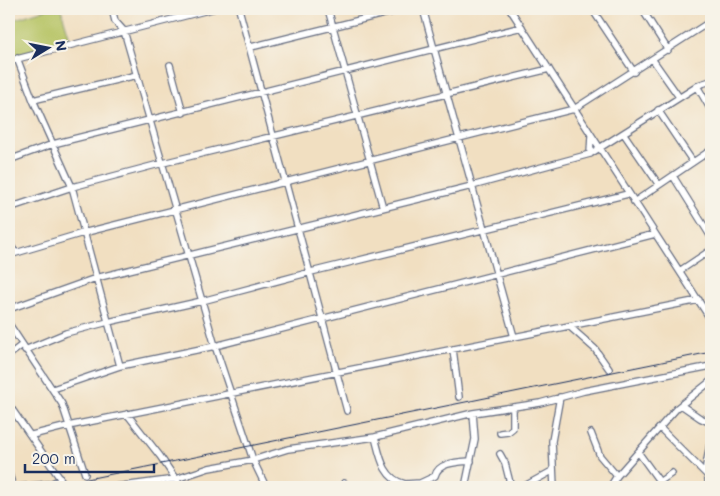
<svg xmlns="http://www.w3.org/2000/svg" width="720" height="496" font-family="Mali,sans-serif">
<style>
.green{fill:#b8c567;stroke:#6a7a62}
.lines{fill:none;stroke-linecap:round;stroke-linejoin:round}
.minor-casing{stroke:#666d81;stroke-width:8}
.minor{stroke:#fff;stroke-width:5.5}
.rail{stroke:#1b2f5e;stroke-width:1}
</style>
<rect width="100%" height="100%" fill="#f7f3e8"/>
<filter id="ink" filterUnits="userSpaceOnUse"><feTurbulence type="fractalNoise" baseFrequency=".02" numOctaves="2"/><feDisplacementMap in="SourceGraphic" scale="10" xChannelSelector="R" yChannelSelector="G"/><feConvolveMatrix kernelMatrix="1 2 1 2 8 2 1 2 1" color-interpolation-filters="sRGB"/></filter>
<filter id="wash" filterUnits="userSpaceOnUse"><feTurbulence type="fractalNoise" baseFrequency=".0096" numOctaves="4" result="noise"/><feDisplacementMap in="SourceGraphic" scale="20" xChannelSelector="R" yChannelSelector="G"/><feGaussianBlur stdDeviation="1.12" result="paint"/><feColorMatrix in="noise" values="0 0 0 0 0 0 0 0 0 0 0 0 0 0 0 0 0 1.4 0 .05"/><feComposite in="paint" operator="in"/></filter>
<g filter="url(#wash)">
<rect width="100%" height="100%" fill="#f1dfc1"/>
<path class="green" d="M 47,9 L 61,9 L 70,39 L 9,58 L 9,21 Z"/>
</g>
<g filter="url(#ink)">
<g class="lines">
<g class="minor-casing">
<path id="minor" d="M 112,9 L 115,21 L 124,31 L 215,346 L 253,460 L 266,487
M 239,9 L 347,411
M 328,9 L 383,208
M 423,9 L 514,337
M 510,9 L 711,320
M 592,9 L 634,72
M 642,9 L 668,50
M 251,47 L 404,9
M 17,58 L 33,100 L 72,187 L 120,366
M 653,60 L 679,97
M 9,61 L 212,9
M 170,65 L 183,113
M 697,86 L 711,110
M 33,100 L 137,75
M 658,110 L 693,162
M 624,134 L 659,185
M 590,154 L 591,136
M 9,160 L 53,144 L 522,27
M 673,176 L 711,237
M 634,202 L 711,150
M 9,208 L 72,187 L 163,163 L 549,69
M 9,243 L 15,252
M 9,255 L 83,233 L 574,109 L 711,21
M 681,270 L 711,250
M 9,309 L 96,278 L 472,186 L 590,154 L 701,84 L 711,81
M 9,324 L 62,404 L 85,474
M 569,326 L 595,349 L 609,369
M 453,349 L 459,397
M 25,350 L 66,333 L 108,322 L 202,301 L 311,272 L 628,194
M 9,355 L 22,345
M 53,389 L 120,366 L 215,346 L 655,234
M 9,405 L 66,487
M 681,405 L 700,418 L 711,423
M 127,414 L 160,456 L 181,487
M 660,428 L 708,476
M 500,433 L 508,432 L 513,428 L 513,407
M 591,433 L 600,456 L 617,476
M 32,435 L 68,426 L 699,300
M 375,437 C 380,456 383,479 405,484 L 405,487
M 638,452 L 659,481
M 500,454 L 505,463 L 511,487
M 9,474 L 13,487
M 420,483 L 435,476 C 438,462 459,462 471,461
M 405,484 L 420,483 L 426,487
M 19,487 L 50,484 L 59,480
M 115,487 L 176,479 L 209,468 L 253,460 L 288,449 L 375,437 L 473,413 L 540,403 L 584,391 L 711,366
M 343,487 L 344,483
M 465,487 L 475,439 L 473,413
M 523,487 L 552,471
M 554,487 L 552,441 L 560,397
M 610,487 L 617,476 L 677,408 L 711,381
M 652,487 L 672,473
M 709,487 L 706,466 L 711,438"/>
</g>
<use href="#minor" class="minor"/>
<path class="rail" d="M 48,487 L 711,352"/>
</g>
</g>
<rect width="720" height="496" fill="none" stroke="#f7f3e8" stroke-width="30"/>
<g transform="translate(48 48) rotate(80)" stroke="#f7f3e8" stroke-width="4" paint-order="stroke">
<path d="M0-4L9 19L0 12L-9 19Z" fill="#1b2f5e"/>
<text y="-8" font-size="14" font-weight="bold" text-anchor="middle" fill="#1b2f5e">N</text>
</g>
<path d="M25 464v8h129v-8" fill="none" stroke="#1b2f5e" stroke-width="2.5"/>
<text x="32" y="464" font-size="15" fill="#1b2f5e" stroke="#f7f3e8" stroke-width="4" paint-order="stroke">200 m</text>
</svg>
